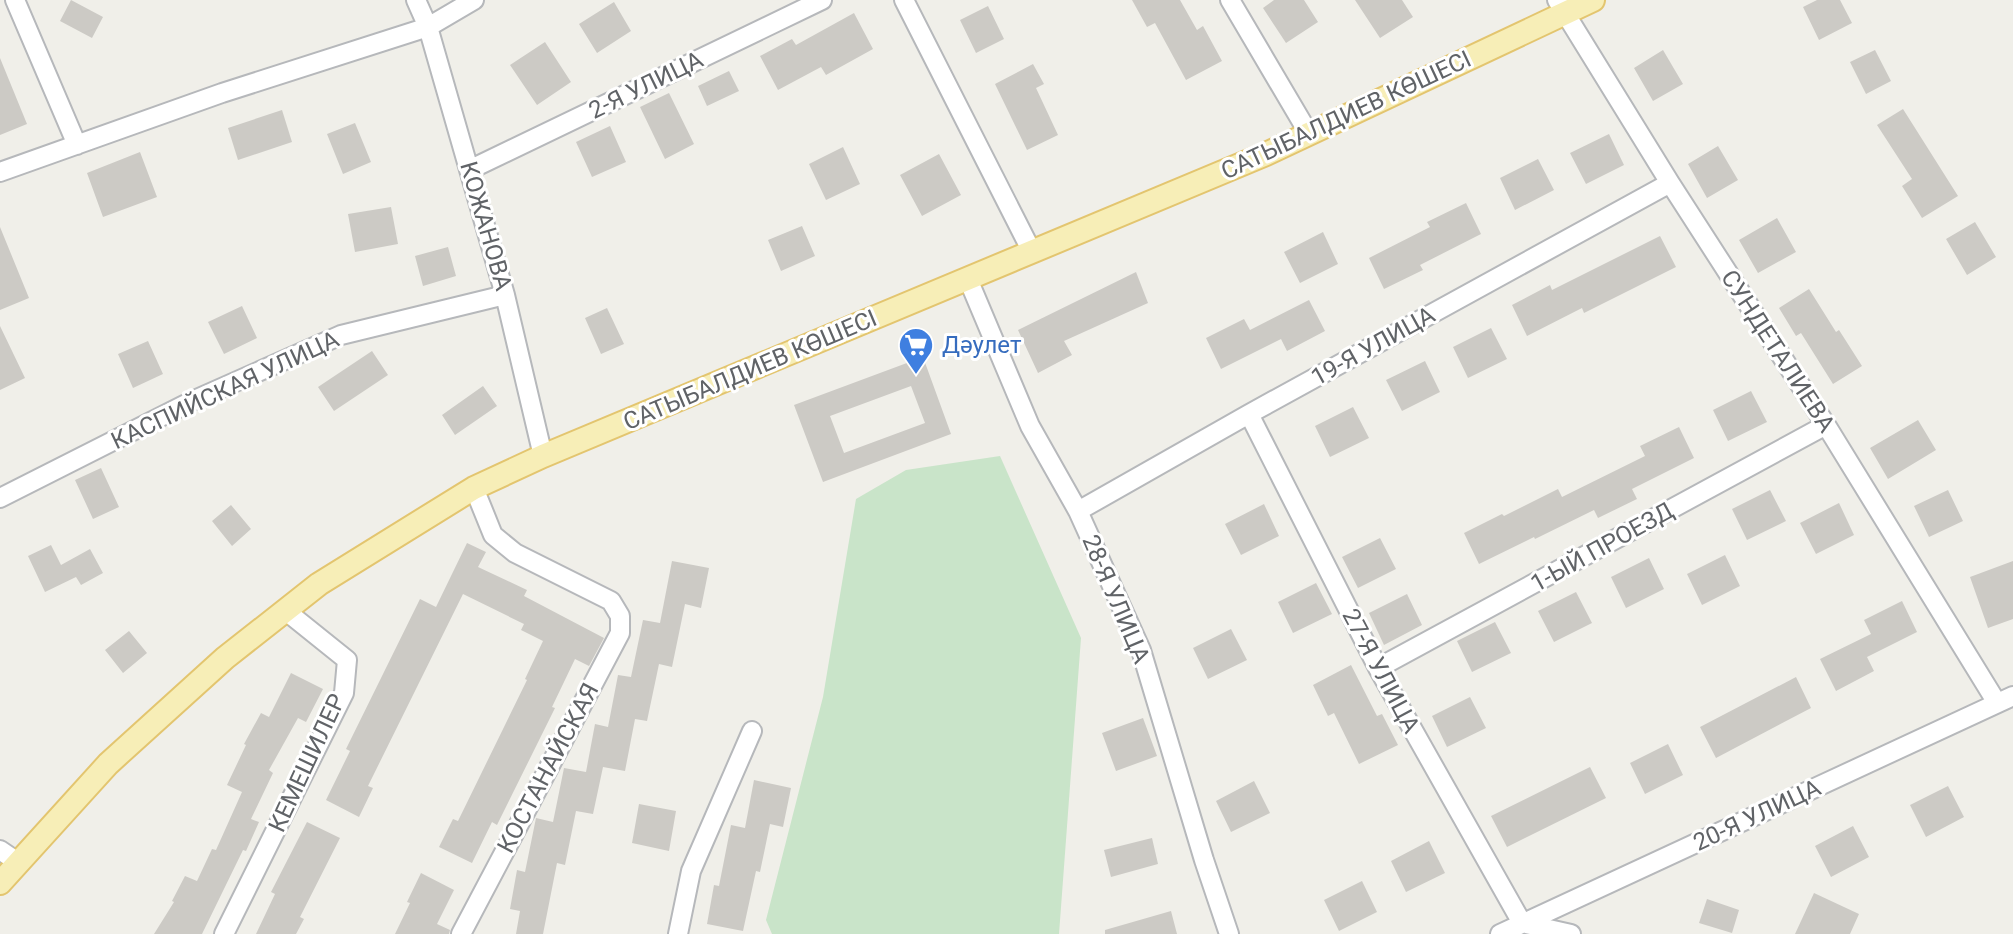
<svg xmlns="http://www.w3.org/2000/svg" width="2013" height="934" font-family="Roboto,sans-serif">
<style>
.green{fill:#c9e4c9}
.building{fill:#cccac5;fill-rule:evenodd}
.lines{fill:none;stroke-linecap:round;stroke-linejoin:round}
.minor-casing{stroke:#b6b8bb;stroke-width:22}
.major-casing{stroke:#e3c56f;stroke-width:26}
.minor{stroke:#fff;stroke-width:18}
.major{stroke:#f7eeb7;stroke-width:22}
.labels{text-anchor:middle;stroke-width:6;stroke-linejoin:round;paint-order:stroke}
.street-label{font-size:24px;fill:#606367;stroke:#fff}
.shop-label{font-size:24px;fill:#366cbe;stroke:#fff;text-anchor:start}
</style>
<rect width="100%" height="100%" fill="#f0efe9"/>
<path class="green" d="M 1000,456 L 1081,638 L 1059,934 L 772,934 L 766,920 L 823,697 L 856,499 L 906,470 Z"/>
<path class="building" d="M 71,0 L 103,17 L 92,38 L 60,21 Z
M 1132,0 L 1180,0 L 1197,30 L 1203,26 L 1222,61 L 1186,80 L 1155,23 L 1147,27 Z
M 1274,0 L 1304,0 L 1318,22 L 1286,43 L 1263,8 Z
M 1355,0 L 1402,0 L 1413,17 L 1380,38 Z
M 1817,0 L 1840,0 L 1852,23 L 1819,40 L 1803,7 Z
M 614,2 L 631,31 L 597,53 L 579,24 Z
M 988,6 L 1004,39 L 976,53 L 960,20 Z
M 854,13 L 873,49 L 826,75 L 821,67 L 778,90 L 760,56 L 792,39 L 796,45 Z
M 545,42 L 571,82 L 537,105 L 510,65 Z
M 1663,50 L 1683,84 L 1653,101 L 1634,68 Z
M 1875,50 L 1891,81 L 1866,94 L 1850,62 Z
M 0,58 L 27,124 L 0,135 Z
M 1033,64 L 1044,84 L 1036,88 L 1058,135 L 1027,150 L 995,84 Z
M 729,71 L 739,91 L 707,106 L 698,86 Z
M 669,93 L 694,144 L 665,159 L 640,107 Z
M 1903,109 L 1958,196 L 1922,218 L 1902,186 L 1912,179 L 1877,125 Z
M 282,110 L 292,142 L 238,160 L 228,128 Z
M 355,123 L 371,162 L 343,174 L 327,134 Z
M 610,126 L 626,162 L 592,177 L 576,142 Z
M 1609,134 L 1624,165 L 1586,184 L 1570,153 Z
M 1718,146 L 1738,180 L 1707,198 L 1688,164 Z
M 843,147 L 860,184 L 826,200 L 809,164 Z
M 140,152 L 157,197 L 103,217 L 87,173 Z
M 939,154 L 961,195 L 922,216 L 900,175 Z
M 1538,159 L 1554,190 L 1515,210 L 1500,178 Z
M 1466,203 L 1481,234 L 1420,265 L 1423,270 L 1384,289 L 1369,258 L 1430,227 L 1427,222 Z
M 391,207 L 398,244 L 355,252 L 348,214 Z
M 1777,218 L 1796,252 L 1758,273 L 1739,240 Z
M 1975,222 L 1996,257 L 1967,275 L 1946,239 Z
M 802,226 L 815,256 L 781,271 L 768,240 Z
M 0,227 L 29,298 L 0,310 Z
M 1323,232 L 1338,264 L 1300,283 L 1284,252 Z
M 1660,236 L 1676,267 L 1584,313 L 1582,308 L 1527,336 L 1512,305 L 1550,285 L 1552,290 Z
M 448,247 L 456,276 L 423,286 L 415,256 Z
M 1136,272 L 1148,303 L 1064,341 L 1072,355 L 1038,373 L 1018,330 Z
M 1809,289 L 1836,332 L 1839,330 L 1862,366 L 1833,384 L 1801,333 L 1796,336 L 1779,308 Z
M 1309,300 L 1325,331 L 1287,351 L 1281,339 L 1221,369 L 1206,338 L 1244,319 L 1250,330 Z
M 242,306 L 257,338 L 224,354 L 208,322 Z
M 607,308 L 624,344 L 601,354 L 585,318 Z
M 0,326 L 25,378 L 0,390 Z
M 1491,328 L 1507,359 L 1468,378 L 1453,347 Z
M 148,341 L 163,374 L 133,388 L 118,354 Z
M 372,351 L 388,375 L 334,411 L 318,387 Z
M 923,357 L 951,434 L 823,482 L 794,405 ZM 911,386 L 925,423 L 844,453 L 830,416 Z
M 1425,361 L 1440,392 L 1402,411 L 1386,380 Z
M 483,386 L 497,406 L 455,435 L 442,415 Z
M 1751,391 L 1767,422 L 1728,441 L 1713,410 Z
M 1353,407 L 1369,438 L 1330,457 L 1315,426 Z
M 1918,420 L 1936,450 L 1888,479 L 1870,448 Z
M 1679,427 L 1694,458 L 1632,489 L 1637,499 L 1598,518 L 1594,510 L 1535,539 L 1534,537 L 1479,564 L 1464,533 L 1502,514 L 1504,516 L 1558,489 L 1562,497 L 1645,456 L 1640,446 Z
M 101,468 L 119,507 L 93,519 L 75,480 Z
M 1770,490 L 1786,521 L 1747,540 L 1732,509 Z
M 1948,490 L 1963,521 L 1929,537 L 1914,506 Z
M 1839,503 L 1854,535 L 1816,554 L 1800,523 Z
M 1264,504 L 1279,536 L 1241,555 L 1225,524 Z
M 231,505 L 251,529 L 232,546 L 212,521 Z
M 1380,538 L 1396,569 L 1358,588 L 1342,557 Z
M 467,543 L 486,552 L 478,567 L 527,590 L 524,596 L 604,638 L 589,666 L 575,659 L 552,707 L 555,708 L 497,825 L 492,822 L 472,863 L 439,847 L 453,819 L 458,821 L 527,680 L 525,679 L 543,641 L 521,630 L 524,624 L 463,594 L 368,786 L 373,788 L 359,817 L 326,800 L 350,751 L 346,749 L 420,599 L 436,607 Z
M 51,545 L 61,565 L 90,549 L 103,573 L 81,585 L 76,577 L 45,592 L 28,556 Z
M 1725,555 L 1740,586 L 1702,605 L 1687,574 Z
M 1649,558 L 1664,589 L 1626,608 L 1611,577 Z
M 672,561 L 709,568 L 701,608 L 685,604 L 672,667 L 659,664 L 647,721 L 635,719 L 625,771 L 603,767 L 593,814 L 576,811 L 565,865 L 557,863 L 543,934 L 516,934 L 520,911 L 510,909 L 517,870 L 525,872 L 536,818 L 553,822 L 564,768 L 586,772 L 595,724 L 608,727 L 618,675 L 631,677 L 643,620 L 660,623 Z
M 2013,561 L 2013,619 L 1988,628 L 1970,577 Z
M 1316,583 L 1332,614 L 1293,633 L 1278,602 Z
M 1576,592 L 1592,623 L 1554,642 L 1538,611 Z
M 1407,594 L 1422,625 L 1384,645 L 1369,613 Z
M 1902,601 L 1917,632 L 1867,657 L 1874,671 L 1836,691 L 1820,659 L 1871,634 L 1864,620 Z
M 1495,622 L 1511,653 L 1472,672 L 1457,641 Z
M 1231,629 L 1247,660 L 1208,679 L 1193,648 Z
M 129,631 L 147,653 L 123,673 L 105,650 Z
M 1351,665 L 1377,716 L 1382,714 L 1398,745 L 1359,764 L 1334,713 L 1328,716 L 1313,685 Z
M 291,673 L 323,689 L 306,722 L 298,718 L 269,770 L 273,773 L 251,819 L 259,822 L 246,851 L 243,850 L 202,934 L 154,934 L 174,902 L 172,901 L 185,876 L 197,881 L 212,849 L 216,850 L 242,792 L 227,785 L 246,745 L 244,744 L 261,713 L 269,717 Z
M 1796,677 L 1811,708 L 1716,758 L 1700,727 Z
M 1470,697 L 1486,728 L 1447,747 L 1432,716 Z
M 1143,718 L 1157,756 L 1116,771 L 1102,733 Z
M 1668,744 L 1683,775 L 1645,794 L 1630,763 Z
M 1590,767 L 1606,798 L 1507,847 L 1491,816 Z
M 754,780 L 791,788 L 783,827 L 770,824 L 760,872 L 756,871 L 743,931 L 707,924 L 714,885 L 719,886 L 731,825 L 745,828 Z
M 1254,781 L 1270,813 L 1231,832 L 1216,801 Z
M 1948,786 L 1964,817 L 1926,837 L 1910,805 Z
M 639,804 L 676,811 L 669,851 L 632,843 Z
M 307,822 L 340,838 L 300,917 L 304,919 L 296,934 L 256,934 L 275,894 L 271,892 Z
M 1853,826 L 1869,857 L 1831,877 L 1815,846 Z
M 1152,838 L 1158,864 L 1111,877 L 1104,850 Z
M 1429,841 L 1445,873 L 1406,892 L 1391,861 Z
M 421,873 L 454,890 L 437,924 L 450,930 L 449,934 L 395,934 L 410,903 L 407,902 Z
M 1362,881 L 1377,912 L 1339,931 L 1324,900 Z
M 1814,893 L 1859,914 L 1850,934 L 1795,934 Z
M 1707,899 L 1739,910 L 1732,933 L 1699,923 Z
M 1171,911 L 1177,934 L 1105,934 L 1105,930 Z"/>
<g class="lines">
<g class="minor-casing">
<path id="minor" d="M 15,0 L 77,145
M 416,0 L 428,27 L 505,295 L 543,456
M 904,0 L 1032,252
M 1230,0 L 1309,134
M 1557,0 L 1670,183 L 1826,425 L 1997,703
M 469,170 L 822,0
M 0,172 L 222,93 L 428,27 L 474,0
M 968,279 L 1030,426 L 1078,511 L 1141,650 L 1204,860 L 1229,934
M 1249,414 L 1378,668 L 1522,923
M 0,498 L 190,402 L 341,335 L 505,295
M 1078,511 L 1249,414 L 1670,183
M 1378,668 L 1826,425
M 0,850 L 19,863
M 1522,923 L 1571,934
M 224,934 L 344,693 L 347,660 L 286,611
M 461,934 L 620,633 L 620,616 L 611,601 L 515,553 L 493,535 L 474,488
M 678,934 L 691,871 L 752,731
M 1500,934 L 2013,696"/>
</g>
<g class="major-casing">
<path id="major" d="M 0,883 L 108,764 L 225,658 L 319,584 L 474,488 L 543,456 L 1266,154 L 1593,0"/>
</g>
<use href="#minor" class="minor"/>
<use href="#major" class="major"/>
</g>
<defs>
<g id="supermarket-pin" transform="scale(1.8)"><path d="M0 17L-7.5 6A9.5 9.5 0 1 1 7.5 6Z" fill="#3f7fe0" stroke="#fff"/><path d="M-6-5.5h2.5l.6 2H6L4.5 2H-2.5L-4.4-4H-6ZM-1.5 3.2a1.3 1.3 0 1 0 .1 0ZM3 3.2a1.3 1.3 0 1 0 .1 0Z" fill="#fff"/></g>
</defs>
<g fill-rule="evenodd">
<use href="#supermarket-pin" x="916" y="345"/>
</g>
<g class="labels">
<g class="street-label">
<text transform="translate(646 85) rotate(-26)" y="8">2-Я УЛИЦА</text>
<text transform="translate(1346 115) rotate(-25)" y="8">САТЫБАЛДИЕВ КӨШЕСІ</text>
<text transform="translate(486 226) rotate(74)" y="8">КОЖАНОВА</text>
<text transform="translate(1373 346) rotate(-29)" y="8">19-Я УЛИЦА</text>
<text transform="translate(1778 351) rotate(57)" y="8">СУНДЕТАЛИЕВА</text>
<text transform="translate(750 370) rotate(-23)" y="8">САТЫБАЛДИЕВ КӨШЕСІ</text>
<text transform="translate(225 390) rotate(-25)" y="8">КАСПИЙСКАЯ УЛИЦА</text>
<text transform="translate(1602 547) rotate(-29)" y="8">1-ЫЙ ПРОЕЗД</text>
<text transform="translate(1116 599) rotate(67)" y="8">28-Я УЛИЦА</text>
<text transform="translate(1381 671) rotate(62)" y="8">27-Я УЛИЦА</text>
<text transform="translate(307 763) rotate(-65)" y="8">КЕМЕШИЛЕР</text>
<text transform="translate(548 768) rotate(-62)" y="8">КОСТАНАЙСКАЯ</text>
<text transform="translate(1757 815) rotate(-25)" y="8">20-Я УЛИЦА</text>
</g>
<g class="shop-label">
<text x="942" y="353">Дәулет</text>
</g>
</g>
</svg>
